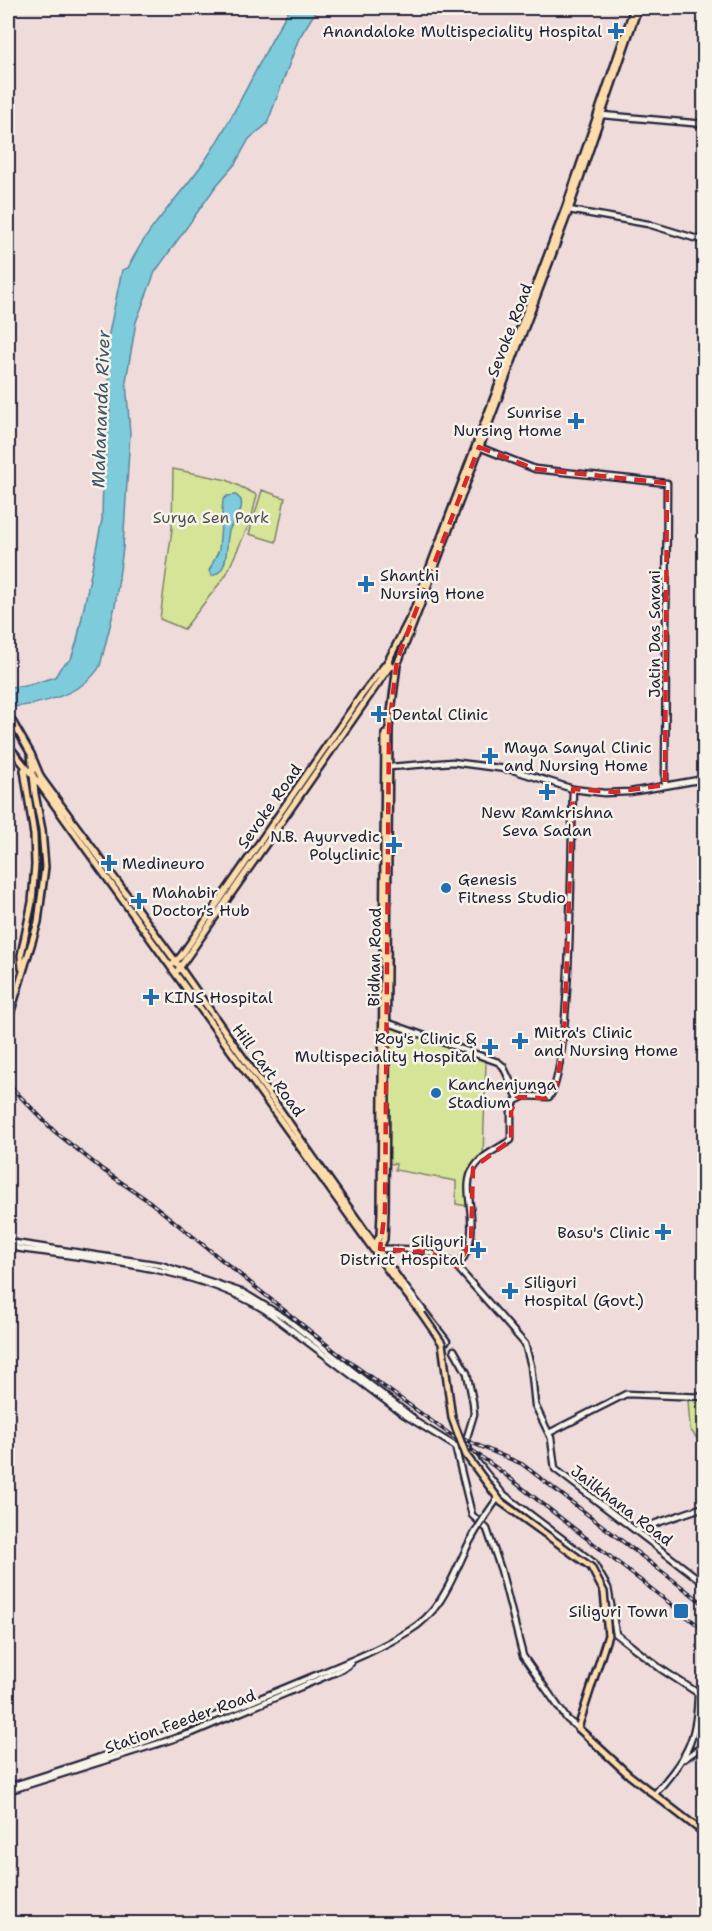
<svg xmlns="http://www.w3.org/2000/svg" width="712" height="1931" font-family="'Shantell Sans',sans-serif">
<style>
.green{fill:#d6e497;stroke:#7c8369;stroke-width:1.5}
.water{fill:#7ecbdc;stroke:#59879c;stroke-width:1.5}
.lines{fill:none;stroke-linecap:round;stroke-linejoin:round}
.minor-casing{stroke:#22223b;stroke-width:9}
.major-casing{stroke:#22223b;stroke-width:10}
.minor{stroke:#f7f3e8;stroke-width:4.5}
.major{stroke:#fddcac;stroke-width:5}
.rail-casing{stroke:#22223b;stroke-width:4}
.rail{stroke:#f7f3e8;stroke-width:1.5;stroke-dasharray:4.5;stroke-linecap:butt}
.minor-bridge-casing{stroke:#22223b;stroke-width:9;stroke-linecap:butt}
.major-bridge-casing{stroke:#22223b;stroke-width:10;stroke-linecap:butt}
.minor-bridge{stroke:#f7f3e8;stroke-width:4.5}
.major-bridge{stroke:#fddcac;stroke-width:5}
.marked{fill:none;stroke:#d62828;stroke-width:4.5;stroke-dasharray:12 8;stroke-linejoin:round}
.poi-dot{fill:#1f6fb2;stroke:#f7f3e8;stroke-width:2}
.labels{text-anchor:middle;stroke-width:5;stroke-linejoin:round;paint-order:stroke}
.poi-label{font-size:16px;fill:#22223b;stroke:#f7f3e8;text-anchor:start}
.street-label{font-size:16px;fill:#22223b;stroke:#f7f3e8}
.park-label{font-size:16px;fill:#4f5252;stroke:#f7f3e8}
.water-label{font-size:18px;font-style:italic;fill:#3e556b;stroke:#f7f3e8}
</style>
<rect width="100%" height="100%" fill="#efdbd9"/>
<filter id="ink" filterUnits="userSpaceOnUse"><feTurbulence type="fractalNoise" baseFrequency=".0167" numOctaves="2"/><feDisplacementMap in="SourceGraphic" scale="12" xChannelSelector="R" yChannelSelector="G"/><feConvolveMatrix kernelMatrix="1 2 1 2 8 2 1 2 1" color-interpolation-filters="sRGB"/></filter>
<g filter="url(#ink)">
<path class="green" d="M 173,469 L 227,480 L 257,495 L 251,520 L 226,575 L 184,629 L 160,619 L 172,529 Z
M 262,490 L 285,498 L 276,542 L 249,534 Z
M 388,1024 L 486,1060 L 483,1157 L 478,1157 L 476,1165 L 469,1168 L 468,1206 L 456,1204 L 456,1181 L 395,1170 L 396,1164 L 388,1163 Z
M 688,1399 L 704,1399 L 704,1439 L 698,1440 L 690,1429 Z"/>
<path class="water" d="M 290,8 L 318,8 L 299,38 L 267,124 L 249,139 L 235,164 L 216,186 L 155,272 L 136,322 L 126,381 L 130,434 L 123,548 L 115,606 L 100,666 C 84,694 38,706 8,707 L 8,687 L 25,686 L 55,677 L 61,667 L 71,659 L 77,641 L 102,520 L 103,473 L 110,410 L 108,338 L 122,270 L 128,268 C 148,225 182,195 208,156 C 239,109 261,56 290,8 Z
M 236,495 L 241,500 C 244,513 233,519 229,531 C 225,547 230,571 212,576 L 209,571 L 219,550 L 223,500 L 227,496 Z"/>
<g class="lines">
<g class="minor-casing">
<path id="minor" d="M 602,115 L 704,124
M 569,210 L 648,224 L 704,241
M 479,447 L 535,469 L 667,483 L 665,785
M 390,767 L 452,762 L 513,770 L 573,789 L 604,793 L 630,792 L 704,779
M 386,1022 L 498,1062 L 503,1066 L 518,1098
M 8,1242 L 161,1265 L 244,1293 L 285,1318 L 413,1418
M 8,1247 C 89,1259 195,1266 265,1310 L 403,1414 L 455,1446 L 472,1515 L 487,1529 L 501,1570 L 523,1656 L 567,1719 L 578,1728
M 380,1249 C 406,1248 437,1249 457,1267 L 525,1344 L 531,1366 L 535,1405 L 551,1438 L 555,1469 L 704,1583
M 457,1267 C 488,1231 457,1191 474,1168 C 482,1155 499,1148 511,1140 L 511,1111 L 515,1101 L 525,1096 L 549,1097 C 572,1072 571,837 573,789
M 403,1284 L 447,1341
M 454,1350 L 467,1373 L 473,1402 L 474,1414 L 467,1437 L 469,1452 L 502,1493 L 593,1562 L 608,1588 L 616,1634 L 661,1669 L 704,1697
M 549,1433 L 626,1394 L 704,1397
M 636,1530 L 704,1507
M 684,1759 L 704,1745
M 8,1787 C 105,1757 199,1724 292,1685 C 332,1668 372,1654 409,1631
M 8,1791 L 192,1733 L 343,1669 L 351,1663
M 654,1795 C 686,1757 697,1743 698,1693"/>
</g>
<g class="major-casing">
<path id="major" d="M 634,8 L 565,209 L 413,612 L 388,661 L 391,667 L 397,665 L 422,601 L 569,210 L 638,8
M 8,714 L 31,754 L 35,794 L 42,830 L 45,867 L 38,922 L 8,1021
M 8,745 L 41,786 L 393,1277 L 422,1314
M 31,754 L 41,778 L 176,962 L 403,1285
M 173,964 L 181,956 L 361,696 L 388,661
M 22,968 L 21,955 L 32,902 L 35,865 L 34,835 L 24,770
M 178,970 L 390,666
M 375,1245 L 380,1235 L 381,1212 L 385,734
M 379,1250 L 384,1239 L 385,1211 L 389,728 L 397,665
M 608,1635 L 578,1728 L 629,1775 L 704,1833"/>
</g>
<use href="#minor" class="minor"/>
<use href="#major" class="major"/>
<g class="rail-casing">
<path id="rail" d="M 8,1084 L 54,1131 L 103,1170 L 150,1202 L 336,1352 L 498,1469 L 704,1630
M 463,1439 L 522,1464 L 704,1604"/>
</g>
<use href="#rail" class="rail"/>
<g class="minor-bridge-casing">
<path id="minor-bridge" d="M 409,1631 C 442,1611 452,1578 468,1545 C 477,1528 487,1513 498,1498"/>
</g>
<g class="major-bridge-casing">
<path id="major-bridge" d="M 422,1314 L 442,1343 L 452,1418 L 466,1455 L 501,1502 L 591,1567 L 604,1592 L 608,1635"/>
</g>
<use href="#minor-bridge" class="minor-bridge"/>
<use href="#major-bridge" class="major-bridge"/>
</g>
</g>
<path class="marked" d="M 479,447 L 535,469 L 667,483 L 665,785 L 615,792 L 573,789 L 564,1038 L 556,1088 L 545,1098 L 517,1097 L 511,1111 L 511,1140 L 473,1168 L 471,1241 L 457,1267 L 429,1252 L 380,1249 L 385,1211 L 389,728 L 397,660 Z"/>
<g class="poi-dot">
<path d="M613 22h6v6h6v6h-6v6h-6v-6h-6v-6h6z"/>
<path d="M573 412h6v6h6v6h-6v6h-6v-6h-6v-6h6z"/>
<path d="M363 575h6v6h6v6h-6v6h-6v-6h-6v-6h6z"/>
<path d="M376 705h6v6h6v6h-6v6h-6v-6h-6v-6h6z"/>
<path d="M487 747h6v6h6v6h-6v6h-6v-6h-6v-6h6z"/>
<path d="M544 783h6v6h6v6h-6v6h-6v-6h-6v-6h6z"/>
<path d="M391 836h6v6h6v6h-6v6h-6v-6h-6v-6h6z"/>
<path d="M106 854h6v6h6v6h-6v6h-6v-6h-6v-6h6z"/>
<circle cx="446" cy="888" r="6"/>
<path d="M136 892h6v6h6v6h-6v6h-6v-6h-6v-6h6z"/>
<path d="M148 988h6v6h6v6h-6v6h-6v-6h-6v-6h6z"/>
<path d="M517 1032h6v6h6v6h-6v6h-6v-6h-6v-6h6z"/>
<path d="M487 1038h6v6h6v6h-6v6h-6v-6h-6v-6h6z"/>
<circle cx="436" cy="1093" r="6"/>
<path d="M660 1223h6v6h6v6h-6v6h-6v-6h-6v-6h6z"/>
<path d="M475 1241h6v6h6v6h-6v6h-6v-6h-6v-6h6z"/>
<path d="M507 1282h6v6h6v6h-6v6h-6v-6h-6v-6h6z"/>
<rect x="673" y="1603" width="16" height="16" rx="3"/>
</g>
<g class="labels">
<g class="poi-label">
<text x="602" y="37" text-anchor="end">Anandaloke Multispeciality Hospital</text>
<text x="562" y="418" text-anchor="end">Sunrise<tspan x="562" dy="18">Nursing Home</tspan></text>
<text x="380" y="581">Shanthi<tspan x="380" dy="18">Nursing Hone</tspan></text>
<text x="392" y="720">Dental Clinic</text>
<text x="504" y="753">Maya Sanyal Clinic<tspan x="504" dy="18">and Nursing Home</tspan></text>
<text x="547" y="818" text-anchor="middle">New Ramkrishna<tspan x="547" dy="18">Seva Sadan</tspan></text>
<text x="380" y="842" text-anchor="end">N.B. Ayurvedic<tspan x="380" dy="18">Polyclinic</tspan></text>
<text x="122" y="869">Medineuro</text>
<text x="458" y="885">Genesis<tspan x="458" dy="18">Fitness Studio</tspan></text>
<text x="152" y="898">Mahabir<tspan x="152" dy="18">Doctor's Hub</tspan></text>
<text x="164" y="1003">KINS Hospital</text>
<text x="534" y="1038">Mitra's Clinic<tspan x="534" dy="18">and Nursing Home</tspan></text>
<text x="476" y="1044" text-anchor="end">Roy's Clinic &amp;<tspan x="476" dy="18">Multispeciality Hospital</tspan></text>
<text x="448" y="1090">Kanchenjunga<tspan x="448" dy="18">Stadium</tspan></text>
<text x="650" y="1238" text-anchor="end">Basu's Clinic</text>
<text x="464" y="1247" text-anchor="end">Siliguri<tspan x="464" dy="18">District Hospital</tspan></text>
<text x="524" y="1288">Siliguri<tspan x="524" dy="18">Hospital (Govt.)</tspan></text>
<text x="668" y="1617" text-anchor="end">Siliguri Town</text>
</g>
<g class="street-label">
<text transform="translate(509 330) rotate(-69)" y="6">Sevoke Road</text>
<text transform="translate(654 634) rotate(-90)" y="6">Jatin Das Sarani</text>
<text transform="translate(269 806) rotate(-55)" y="6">Sevoke Road</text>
<text transform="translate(374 957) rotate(-89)" y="6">Bidhan Road</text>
<text transform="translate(269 1070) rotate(54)" y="6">Hill Cart Road</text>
<text transform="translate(622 1505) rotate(37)" y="6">Jailkhana Road</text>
<text transform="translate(180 1721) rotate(-20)" y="6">Station Feeder Road</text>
</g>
<g class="park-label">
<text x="211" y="523">Surya Sen Park</text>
</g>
<g class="water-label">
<text transform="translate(101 409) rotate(-88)" y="6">Mahananda River</text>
</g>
</g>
<rect width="712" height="1931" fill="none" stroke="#f7f3e8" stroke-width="30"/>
<rect x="15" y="15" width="682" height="1901" fill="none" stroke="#22223b" stroke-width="2" filter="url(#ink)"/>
</svg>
